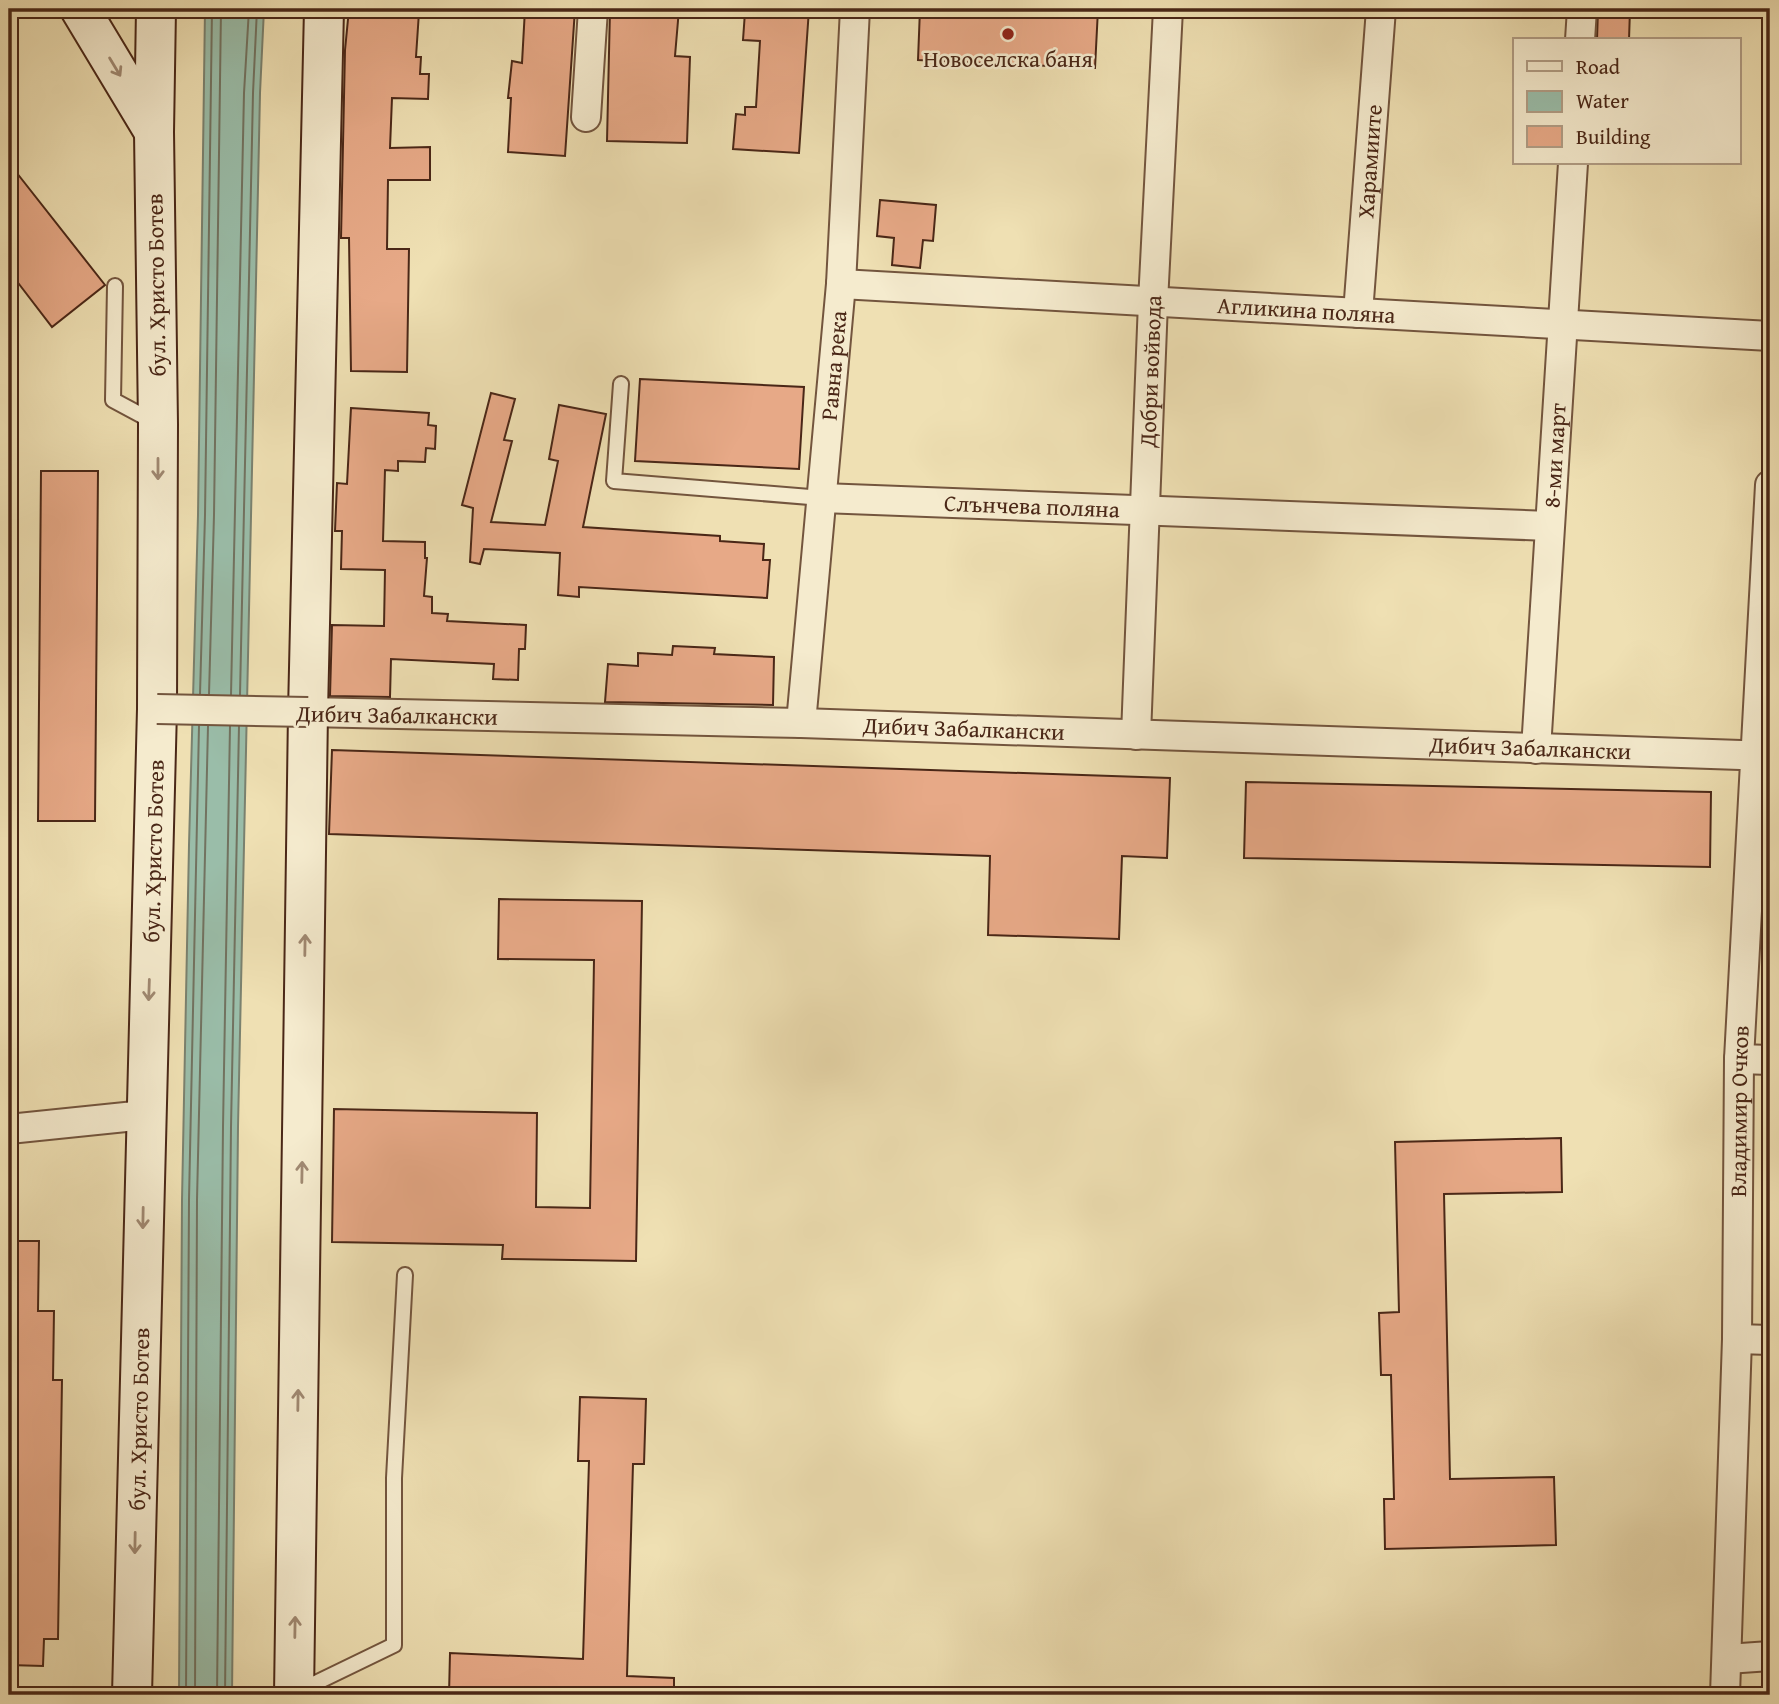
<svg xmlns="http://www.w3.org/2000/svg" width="1779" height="1704" font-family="'Gentium Book Plus',serif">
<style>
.water{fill:#9abda9;stroke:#7a816f;stroke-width:2}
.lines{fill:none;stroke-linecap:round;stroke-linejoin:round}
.shore{stroke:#727260;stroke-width:2}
.building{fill:#e7a987;stroke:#4a2717;stroke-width:2}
.lane-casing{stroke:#73553e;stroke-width:18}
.street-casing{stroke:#73553e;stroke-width:32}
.secondary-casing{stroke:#4a2717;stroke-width:42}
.lane{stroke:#f5ebce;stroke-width:14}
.street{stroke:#f5ebce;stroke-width:28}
.secondary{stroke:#f5ebce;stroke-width:38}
.street-bridge-casing{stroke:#73553e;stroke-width:32;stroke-linecap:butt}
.street-bridge{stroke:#f5ebce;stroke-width:28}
.oneway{stroke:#a08972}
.poi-dot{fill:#8f2418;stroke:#f5ebce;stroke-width:2.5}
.labels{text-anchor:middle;stroke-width:5;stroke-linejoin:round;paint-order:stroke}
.poi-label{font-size:23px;fill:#4a2717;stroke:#f5ebce}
.street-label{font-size:23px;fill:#4a2717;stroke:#f5ebce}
</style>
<rect width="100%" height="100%" fill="#efe0b3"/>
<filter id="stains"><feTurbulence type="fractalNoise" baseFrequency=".00286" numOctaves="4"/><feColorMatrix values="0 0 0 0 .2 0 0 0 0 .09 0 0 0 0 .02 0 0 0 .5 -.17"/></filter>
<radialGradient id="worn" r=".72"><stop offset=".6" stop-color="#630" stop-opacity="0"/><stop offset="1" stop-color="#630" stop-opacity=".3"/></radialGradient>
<path class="water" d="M 205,9 L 264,9 L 260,93 L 238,1127 L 232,1695 L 179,1695 L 182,1200 L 189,845 L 198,515 Z"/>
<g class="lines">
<path class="shore" d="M 200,694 L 205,515 L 212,9
M 209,694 L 214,515 L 221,9
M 231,695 L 244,93 L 249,9
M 240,695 L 253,93 L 257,9
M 186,1695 L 189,1200 L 199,726
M 195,1695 L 197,1200 L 208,726
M 217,1695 L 223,1127 L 230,726
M 225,1695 L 231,1127 L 239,726"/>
</g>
<path class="building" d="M 349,9 L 419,12 L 416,57 L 421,57 L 420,74 L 429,74 L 428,99 L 392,98 L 390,148 L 430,147 L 430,180 L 388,180 L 387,249 L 409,249 L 407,372 L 351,371 L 349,238 L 341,238 L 345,50 Z
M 525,9 L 575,9 L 565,156 L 508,152 L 511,98 L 508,98 L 512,61 L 522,63 Z
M 610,9 L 679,9 L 675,56 L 690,57 L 687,143 L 607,141 Z
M 755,9 L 809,9 L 799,153 L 733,149 L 736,114 L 745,115 L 745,107 L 756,107 L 760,41 L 743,40 L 745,12 L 755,13 Z
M 920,9 L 1098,9 L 1095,68 L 918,60 Z
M 1598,9 L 1630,9 L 1629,40 L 1597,40 Z
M 9,163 L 105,285 L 52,327 L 9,271 Z
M 880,200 L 936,205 L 933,241 L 923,240 L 920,268 L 892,265 L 894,238 L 877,236 Z
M 640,379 L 804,387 L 799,469 L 635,461 Z
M 491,393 L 515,399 L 504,440 L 512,441 L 491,522 L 545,525 L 558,461 L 549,459 L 559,405 L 606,414 L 583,527 L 720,536 L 720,541 L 764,544 L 763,560 L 770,560 L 767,598 L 579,587 L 579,597 L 558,595 L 560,553 L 484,549 L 480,564 L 470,562 L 473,508 L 462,505 Z
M 351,408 L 429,413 L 428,425 L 436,426 L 435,449 L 426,448 L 425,462 L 398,461 L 398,471 L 385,470 L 383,541 L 425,542 L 425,558 L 427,558 L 424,596 L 432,597 L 432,613 L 448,614 L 447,621 L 526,625 L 525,649 L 519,649 L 518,680 L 493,679 L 494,664 L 391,659 L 390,697 L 330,696 L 332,625 L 384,626 L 385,570 L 341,569 L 342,531 L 335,531 L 337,483 L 347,484 Z
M 41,471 L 98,471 L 95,821 L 38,821 Z
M 673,646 L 715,648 L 714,654 L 774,657 L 773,705 L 605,702 L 608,664 L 638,666 L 638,653 L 672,655 Z
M 332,750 L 1170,778 L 1167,858 L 1122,856 L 1119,939 L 988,935 L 990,856 L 329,834 Z
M 1246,782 L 1711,792 L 1710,867 L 1244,858 Z
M 499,899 L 642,901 L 636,1261 L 502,1259 L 503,1245 L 332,1242 L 334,1109 L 537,1113 L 536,1207 L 590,1208 L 594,960 L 498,959 Z
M 1561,1138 L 1562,1192 L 1444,1194 L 1450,1479 L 1554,1477 L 1556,1545 L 1385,1549 L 1384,1499 L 1394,1499 L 1391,1375 L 1381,1375 L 1379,1313 L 1399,1312 L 1395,1142 Z
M 9,1241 L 39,1241 L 38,1311 L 54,1311 L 53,1380 L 62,1380 L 58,1639 L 44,1639 L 43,1666 L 9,1665 L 15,1378 L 10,1378 Z
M 580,1397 L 646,1399 L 644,1464 L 633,1464 L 627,1676 L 674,1678 L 674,1695 L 449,1695 L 450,1653 L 583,1659 L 589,1461 L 578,1461 Z"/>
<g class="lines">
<g class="lane-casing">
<path id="lane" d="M 115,286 L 113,400 L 154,422
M 621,384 L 614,481 L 822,498
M 297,1692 L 394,1645 L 394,1478 L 405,1275"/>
</g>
<g class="street-casing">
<g id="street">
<path d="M 1580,40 L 1582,9"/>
<path d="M 586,117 L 593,9"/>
<path id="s1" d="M 841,284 L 1770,336"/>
<path id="s2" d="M 1358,313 L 1381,9"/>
<path id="s3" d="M 822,498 L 1549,526"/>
<path id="s4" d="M 308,712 L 801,723 L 1770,756"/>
<path id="s5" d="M 801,723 L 841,284 L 855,9"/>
<path id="s6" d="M 1136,735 L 1153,302 L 1168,9"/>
<path id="s7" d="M 1536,749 L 1573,163"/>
<path d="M 1739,1059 L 1770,1060"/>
<path d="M 9,1129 L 145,1115"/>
<path d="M 1737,1339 L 1770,1340"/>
<path d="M 1727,1659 L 1770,1656"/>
<path id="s8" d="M 1725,1695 L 1737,1339 L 1739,1059 L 1770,485"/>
</g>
</g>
<g class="secondary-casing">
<g id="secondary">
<path d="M 80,9 L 154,132"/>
<path id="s9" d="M 132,1695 L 157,709 L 158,424 L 154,132 L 156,9"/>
<path d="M 294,1695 L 308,712 L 324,9"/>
</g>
</g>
<use href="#lane" class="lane"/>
<use href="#street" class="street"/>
<use href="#secondary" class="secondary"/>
<g class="street-bridge-casing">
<path id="street-bridge" d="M 157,709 L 308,712"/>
</g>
<use href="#street-bridge" class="street-bridge"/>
</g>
<defs><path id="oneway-shaft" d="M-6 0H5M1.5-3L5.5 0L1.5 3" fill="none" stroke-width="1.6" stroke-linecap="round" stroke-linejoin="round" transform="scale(1.75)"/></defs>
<g class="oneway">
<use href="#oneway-shaft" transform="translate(115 67) rotate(59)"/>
<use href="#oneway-shaft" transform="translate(158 469) rotate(90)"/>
<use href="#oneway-shaft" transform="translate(305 945) rotate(-89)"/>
<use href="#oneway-shaft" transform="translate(149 990) rotate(92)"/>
<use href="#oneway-shaft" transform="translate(302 1172) rotate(-89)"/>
<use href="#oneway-shaft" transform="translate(143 1218) rotate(91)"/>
<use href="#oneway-shaft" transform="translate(298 1400) rotate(-89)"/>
<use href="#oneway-shaft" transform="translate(135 1543) rotate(91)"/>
<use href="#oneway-shaft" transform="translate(295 1627) rotate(-89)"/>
</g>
<circle class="poi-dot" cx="1008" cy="34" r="7"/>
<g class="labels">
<g class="poi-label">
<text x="1008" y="67">Новоселска баня</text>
</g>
<g class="street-label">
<text dy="8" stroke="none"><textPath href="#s2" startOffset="152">Харамиите</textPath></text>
<text transform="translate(156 285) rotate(-91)" y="8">бул. Христо Ботев</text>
<text dy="8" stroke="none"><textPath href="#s1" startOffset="466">Агликина поляна</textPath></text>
<text dy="8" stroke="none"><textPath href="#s5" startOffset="359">Равна река</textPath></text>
<text dy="8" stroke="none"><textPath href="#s6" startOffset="364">Добри войвода</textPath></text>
<text dy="8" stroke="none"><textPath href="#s7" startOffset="294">8-ми март</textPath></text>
<text dy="8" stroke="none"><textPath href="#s3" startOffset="210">Слънчева поляна</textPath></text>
<text transform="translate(397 715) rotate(1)" y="8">Дибич Забалкански</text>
<text dy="8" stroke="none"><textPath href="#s4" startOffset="656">Дибич Забалкански</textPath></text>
<text dy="8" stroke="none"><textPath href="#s4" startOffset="1223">Дибич Забалкански</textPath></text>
<text dy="8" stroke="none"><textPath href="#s9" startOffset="844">бул. Христо Ботев</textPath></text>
<text dy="8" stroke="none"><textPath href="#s8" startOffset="584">Владимир Очков</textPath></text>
<text dy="8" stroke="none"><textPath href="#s9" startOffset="276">бул. Христо Ботев</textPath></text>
</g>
</g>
<rect width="1779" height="1704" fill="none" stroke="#efe0b3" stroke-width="35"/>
<rect x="10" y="10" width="1758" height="1683" fill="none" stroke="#4a2717" stroke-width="3.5"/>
<rect x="18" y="18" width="1744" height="1669" fill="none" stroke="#4a2717" stroke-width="2"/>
<rect x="1513" y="38" width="228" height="126" fill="#f5ebce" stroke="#b19d85" stroke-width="2"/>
<rect x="1527" y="61" width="35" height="10" fill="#f5ebce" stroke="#b19d85" stroke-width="2"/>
<text x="1576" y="74" font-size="21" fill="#4a2717">Road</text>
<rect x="1527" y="91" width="35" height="21" fill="#9abda9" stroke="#b19d85" stroke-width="2"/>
<text x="1576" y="108" font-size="21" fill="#4a2717">Water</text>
<rect x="1527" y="126" width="35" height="21" fill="#e7a987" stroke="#b19d85" stroke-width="2"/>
<text x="1576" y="144" font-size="21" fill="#4a2717">Building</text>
<rect width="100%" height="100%" filter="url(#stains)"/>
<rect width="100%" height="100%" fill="url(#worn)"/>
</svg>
